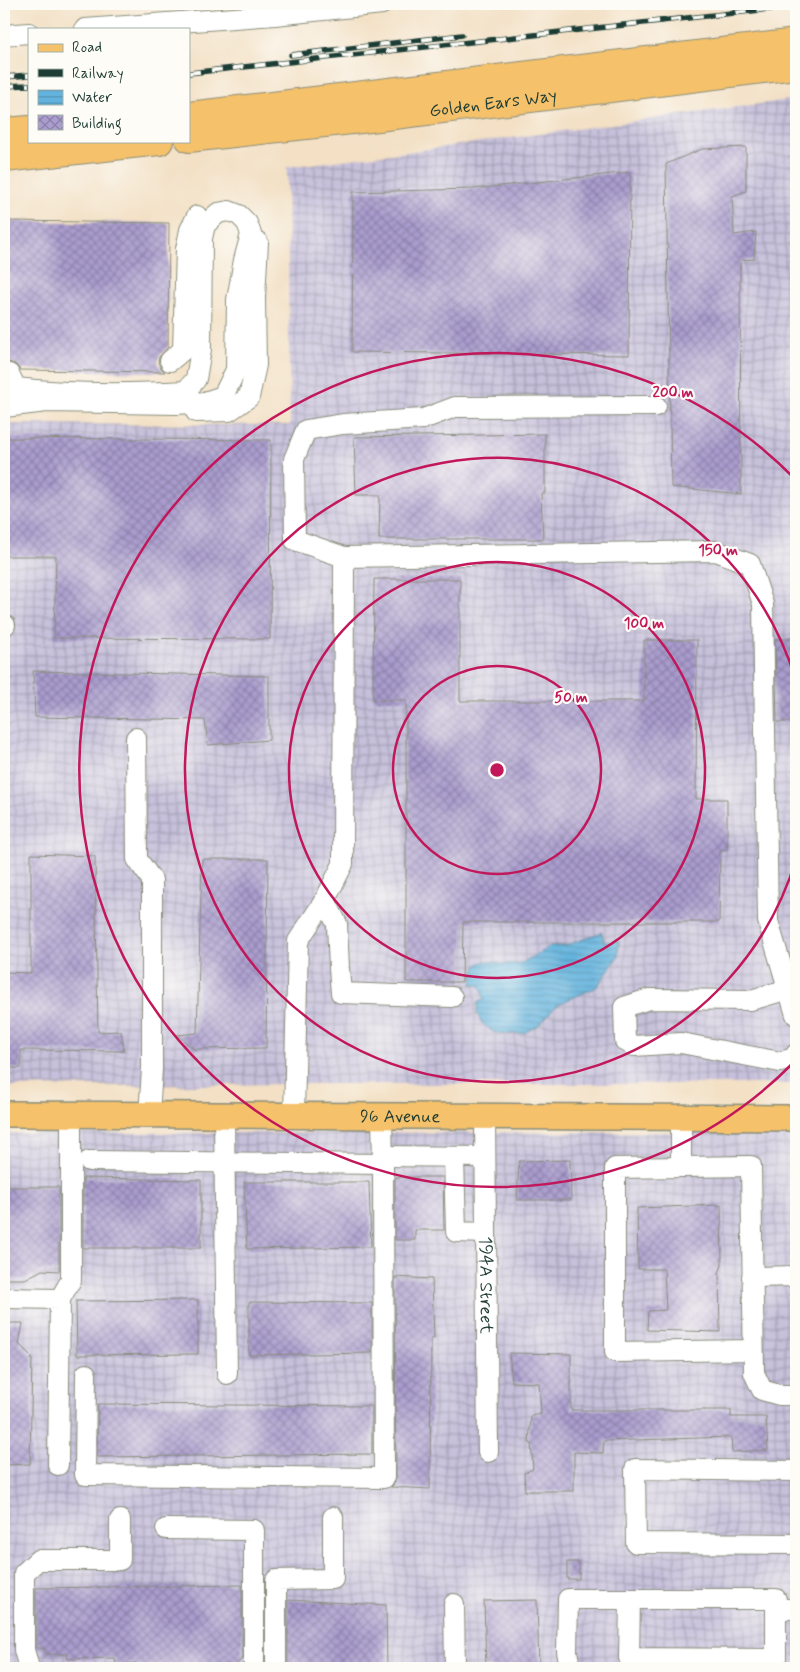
<svg xmlns="http://www.w3.org/2000/svg" width="800" height="1672" font-family="Mynerve,sans-serif">
<style>
.industrial{fill:url(#industrial-grid)}
.water{fill:url(#water-rules);stroke:#417889}
.building{fill:url(#building-cross-hatch)}
.lines{fill:none;stroke-linecap:round;stroke-linejoin:round}
.minor-casing{stroke:#898e7c;stroke-width:22}
.major-casing{stroke:#898e7c;stroke-width:28}
.highway-casing{stroke:#898e7c;stroke-width:30}
.minor{stroke:#fff;stroke-width:20}
.major{stroke:#f5c16b;stroke-width:25}
.highway{stroke:#f5c16b;stroke-width:28}
.rail-casing{stroke:#1f3d34;stroke-width:5.5}
.rail{stroke:#fdfcf7;stroke-width:4;stroke-dasharray:11;stroke-linecap:butt}
.ring{fill:none;stroke:#c2185b;stroke-width:2.5}
.labels{text-anchor:middle;stroke-width:4.5;stroke-linejoin:round;paint-order:stroke}
.street-label{font-size:18px;fill:#1f3d34;stroke:#fdfcf7}
.centre{fill:#c2185b;stroke:#fdfcf7;stroke-width:2.5}
.ring-label{font-size:15px;text-anchor:middle;font-weight:bold;fill:#c2185b;stroke:#fdfcf7;stroke-width:4.5;stroke-linejoin:round;paint-order:stroke}
</style>
<defs>
<pattern id="industrial-grid" width="8" height="8" patternUnits="userSpaceOnUse" patternTransform="scale(1.25)"><rect width="8" height="8" fill="#c6c0da"/><path d="M0 4h8M4 0v8" fill="none" stroke="#a09db2"/></pattern>
<pattern id="water-rules" width="6" height="5" patternUnits="userSpaceOnUse" patternTransform="scale(1.25)"><rect width="6" height="5" fill="#63b3de"/><path d="M0 2.5h6" fill="none" stroke="#5193b5"/></pattern>
<pattern id="building-cross-hatch" width="8" height="8" patternUnits="userSpaceOnUse" patternTransform="scale(1.25)"><rect width="8" height="8" fill="#aa9cce"/><path d="M0 0l8 8M0 8l8-8" fill="none" stroke="#8a80a8"/></pattern>
</defs>
<rect width="100%" height="100%" fill="#fdfcf7"/>
<filter id="ink" filterUnits="userSpaceOnUse"><feTurbulence type="fractalNoise" baseFrequency=".02" numOctaves="2"/><feDisplacementMap in="SourceGraphic" scale="10" xChannelSelector="R" yChannelSelector="G"/><feConvolveMatrix kernelMatrix="1 2 1 2 8 2 1 2 1" color-interpolation-filters="sRGB"/></filter>
<filter id="wash" filterUnits="userSpaceOnUse"><feTurbulence type="fractalNoise" baseFrequency=".0096" numOctaves="4" result="noise"/><feDisplacementMap in="SourceGraphic" scale="20" xChannelSelector="R" yChannelSelector="G"/><feGaussianBlur stdDeviation="1.12" result="paint"/><feColorMatrix in="noise" values="0 0 0 0 0 0 0 0 0 0 0 0 0 0 0 0 0 1.4 0 .05"/><feComposite in="paint" operator="in"/></filter>
<g filter="url(#wash)">
<rect width="100%" height="100%" fill="#f3e0c5"/>
<path class="industrial" d="M 796,99 L 796,1084 L 289,1084 L 4,1087 L 4,424 L 290,425 L 287,167 L 422,150 Z
M 796,1132 L 796,1668 L 4,1668 L 4,1133 Z"/>
<path class="water" d="M 602,932 L 604,942 L 619,941 L 618,956 L 597,987 L 563,1002 L 554,1008 L 539,1025 L 524,1033 L 507,1034 L 493,1032 L 481,1022 L 477,1012 L 478,1002 L 484,1000 L 482,989 L 478,984 L 472,984 L 474,971 L 478,964 L 486,961 L 504,964 L 522,963 L 549,947 L 565,946 Z"/>
<g id="blocks">
<path class="building" d="M 746,147 L 746,191 L 732,196 L 734,235 L 756,232 L 754,259 L 740,260 L 741,494 L 671,487 L 666,164 L 702,149 Z
M 630,172 L 629,355 L 352,352 L 353,192 L 473,189 Z
M 5,221 L 169,223 L 168,347 L 159,357 L 158,363 L 161,368 L 165,372 L 20,370 L 15,364 L 9,362 L 4,363 Z
M 545,434 L 545,493 L 541,493 L 543,539 L 379,539 L 380,495 L 356,495 L 354,437 Z
M 4,438 L 271,440 L 270,639 L 54,638 L 56,556 L 4,556 Z
M 374,579 L 460,579 L 460,701 L 644,701 L 644,640 L 697,640 L 696,799 L 727,799 L 727,850 L 720,850 L 719,922 L 463,922 L 462,982 L 406,982 L 406,700 L 373,700 Z
M 775,639 L 796,639 L 796,722 L 777,722 Z
M 33,671 L 269,676 L 269,740 L 208,745 L 205,720 L 35,717 Z
M 31,854 L 95,856 L 98,1032 L 121,1031 L 124,1051 L 21,1050 L 21,1068 L 4,1068 L 4,972 L 31,973 Z
M 202,859 L 268,859 L 266,1048 L 194,1049 L 177,1035 L 197,1033 Z
M 570,1160 L 571,1200 L 517,1200 L 519,1161 Z
M 395,1177 L 443,1177 L 444,1230 L 415,1230 L 415,1240 L 395,1240 Z
M 83,1178 L 201,1180 L 201,1248 L 83,1248 Z
M 244,1182 L 369,1182 L 371,1247 L 247,1249 Z
M 4,1187 L 59,1187 L 59,1271 L 42,1270 L 25,1279 L 4,1279 Z
M 721,1205 L 722,1265 L 719,1273 L 720,1332 L 647,1330 L 648,1311 L 666,1310 L 664,1269 L 638,1269 L 637,1208 Z
M 395,1277 L 432,1279 L 434,1338 L 431,1338 L 430,1489 L 391,1487 L 394,1484 L 396,1478 Z
M 198,1300 L 198,1354 L 77,1355 L 76,1301 Z
M 249,1302 L 372,1303 L 372,1353 L 249,1355 Z
M 4,1323 L 23,1323 L 19,1344 L 32,1357 L 30,1464 L 4,1465 Z
M 509,1353 L 571,1354 L 571,1410 L 731,1410 L 731,1417 L 766,1417 L 768,1450 L 732,1452 L 731,1437 L 604,1441 L 603,1453 L 574,1452 L 574,1491 L 525,1491 L 524,1473 L 533,1469 L 531,1443 L 529,1443 L 531,1416 L 541,1414 L 539,1383 L 512,1382 Z
M 98,1404 L 372,1406 L 372,1454 L 97,1457 Z
M 567,1562 L 579,1562 L 579,1579 L 567,1579 Z
M 242,1585 L 242,1658 L 234,1668 L 136,1668 L 136,1663 L 116,1665 L 115,1658 L 67,1659 L 68,1654 L 45,1654 L 44,1648 L 36,1648 L 36,1588 Z
M 288,1600 L 386,1605 L 387,1668 L 288,1668 Z
M 537,1600 L 539,1668 L 486,1668 L 484,1601 Z"/>
</g>
</g>
<g filter="url(#ink)">
<use href="#blocks" fill-opacity="0" stroke="#898e7c" stroke-width="1"/>
<g class="lines">
<g class="minor-casing">
<g id="minor">
<path d="M 85,29 L 275,15 L 382,4"/>
<path d="M 4,35 L 29,33"/>
<path d="M 170,361 L 183,350 L 186,249 L 190,230 L 197,216"/>
<path d="M 4,407 L 47,402 L 177,404 L 205,402 L 223,396 L 236,370 L 237,300 L 244,260 L 251,234 L 247,223 L 239,215 L 229,211 L 218,213 L 205,225 L 202,238 L 201,349 L 196,379 L 186,391 C 130,394 73,395 16,388 L 9,374"/>
<path d="M 196,412 L 229,411 L 249,397 L 256,365 L 255,298 L 258,242"/>
<path d="M 344,557 L 716,551 L 750,564 L 763,604 L 768,921 L 796,1015"/>
<path d="M 4,625 L 5,625"/>
<path d="M 136,738 L 137,859 L 152,880 L 152,1069 L 149,1115"/>
<path d="M 325,900 L 337,924 L 339,968 L 341,993 L 452,997"/>
<path d="M 789,989 L 751,1000 L 649,999 L 624,1007 L 625,1041 L 634,1046 L 681,1043 L 780,1062 L 795,1058 L 796,1054"/>
<path d="M 224,1116 L 227,1374"/>
<path d="M 294,1116 L 298,941 L 325,900 L 343,864 L 344,557 L 295,540 L 294,459 L 306,430 L 343,424 L 423,419 L 455,407 L 656,406"/>
<path id="s1" d="M 485,1117 L 488,1452"/>
<path d="M 681,1117 L 681,1167"/>
<path d="M 383,1156 L 485,1157"/>
<path d="M 454,1157 L 456,1232 L 486,1233"/>
<path d="M 89,1161 L 383,1164 L 382,1117"/>
<path d="M 752,1277 L 796,1276"/>
<path d="M 4,1298 L 60,1299 L 58,1465"/>
<path d="M 60,1299 L 71,1280 L 71,1114"/>
<path d="M 753,1350 L 615,1352 L 615,1168 L 751,1166 L 754,1373 L 762,1390 L 779,1395 L 796,1395"/>
<path d="M 86,1374 L 85,1475 L 384,1478 L 383,1164"/>
<path d="M 796,1471 L 635,1469 L 636,1543 L 796,1544"/>
<path d="M 166,1529 L 254,1530 L 254,1668"/>
<path d="M 454,1604 L 455,1668"/>
<path d="M 776,1609 L 796,1609"/>
<path d="M 29,1668 L 24,1650 L 24,1573 L 38,1560 L 120,1560 L 120,1520"/>
<path d="M 276,1668 L 276,1580 L 333,1579 L 333,1517"/>
<path d="M 570,1668 L 567,1651 L 568,1599 L 776,1599 L 776,1659 L 629,1658 L 630,1599"/>
</g>
</g>
<g class="major-casing">
<g id="major">
<path id="s2" d="M 4,1114 L 796,1118"/>
</g>
</g>
<g class="highway-casing">
<g id="highway">
<path d="M 189,116 L 796,43"/>
<path d="M 4,132 L 29,130"/>
<path id="s3" d="M 189,138 L 370,118 L 796,65"/>
<path d="M 4,158 L 159,141"/>
</g>
</g>
<use href="#minor" class="minor"/>
<use href="#major" class="major"/>
<use href="#highway" class="highway"/>
<g class="rail-casing">
<path id="rail" d="M 291,55 L 462,35
M 189,73 L 796,6
M 4,77 L 29,75
M 4,86 L 29,85"/>
</g>
<use href="#rail" class="rail"/>
</g>
</g>
<g class="ring">
<circle cx="497" cy="770" r="104"/>
<circle cx="497" cy="770" r="208"/>
<path d="M796 859A312 312 0 1 1 796 681"/>
<path d="M794 1062A417 417 0 1 1 794 478"/>
</g>
<g class="labels">
<g class="street-label">
<text dy="6" stroke="none"><textPath href="#s3" startOffset="306">Golden Ears Way</textPath></text>
<text dy="6" stroke="none"><textPath href="#s2" startOffset="396">96 Avenue</textPath></text>
<text dy="6" stroke="none"><textPath href="#s1" startOffset="168">194A Street</textPath></text>
</g>
</g>
<circle cx="497" cy="770" r="8" class="centre"/>
<g class="ring-label">
<text x="673" y="397">200 m</text>
<text x="718" y="555">150 m</text>
<text x="644" y="628">100 m</text>
<text x="571" y="702">50 m</text>
</g>
<rect width="800" height="1672" fill="none" stroke="#fdfcf7" stroke-width="20"/>
<rect x="28" y="28" width="162" height="115" fill="#fdfcf7" stroke="#a4b0a9"/>
<rect x="38" y="44" width="25" height="8" fill="#f5c16b" stroke="#a4b0a9"/>
<text x="72" y="52" font-size="15" fill="#1f3d34">Road</text>
<rect x="38" y="69" width="25" height="8" fill="#1f3d34" stroke="#a4b0a9"/>
<text x="72" y="78" font-size="15" fill="#1f3d34">Railway</text>
<rect x="38" y="90" width="25" height="15" fill="url(#water-rules)" stroke="#a4b0a9"/>
<text x="72" y="102" font-size="15" fill="#1f3d34">Water</text>
<rect x="38" y="115" width="25" height="15" fill="url(#building-cross-hatch)" stroke="#a4b0a9"/>
<text x="72" y="128" font-size="15" fill="#1f3d34">Building</text>
</svg>
